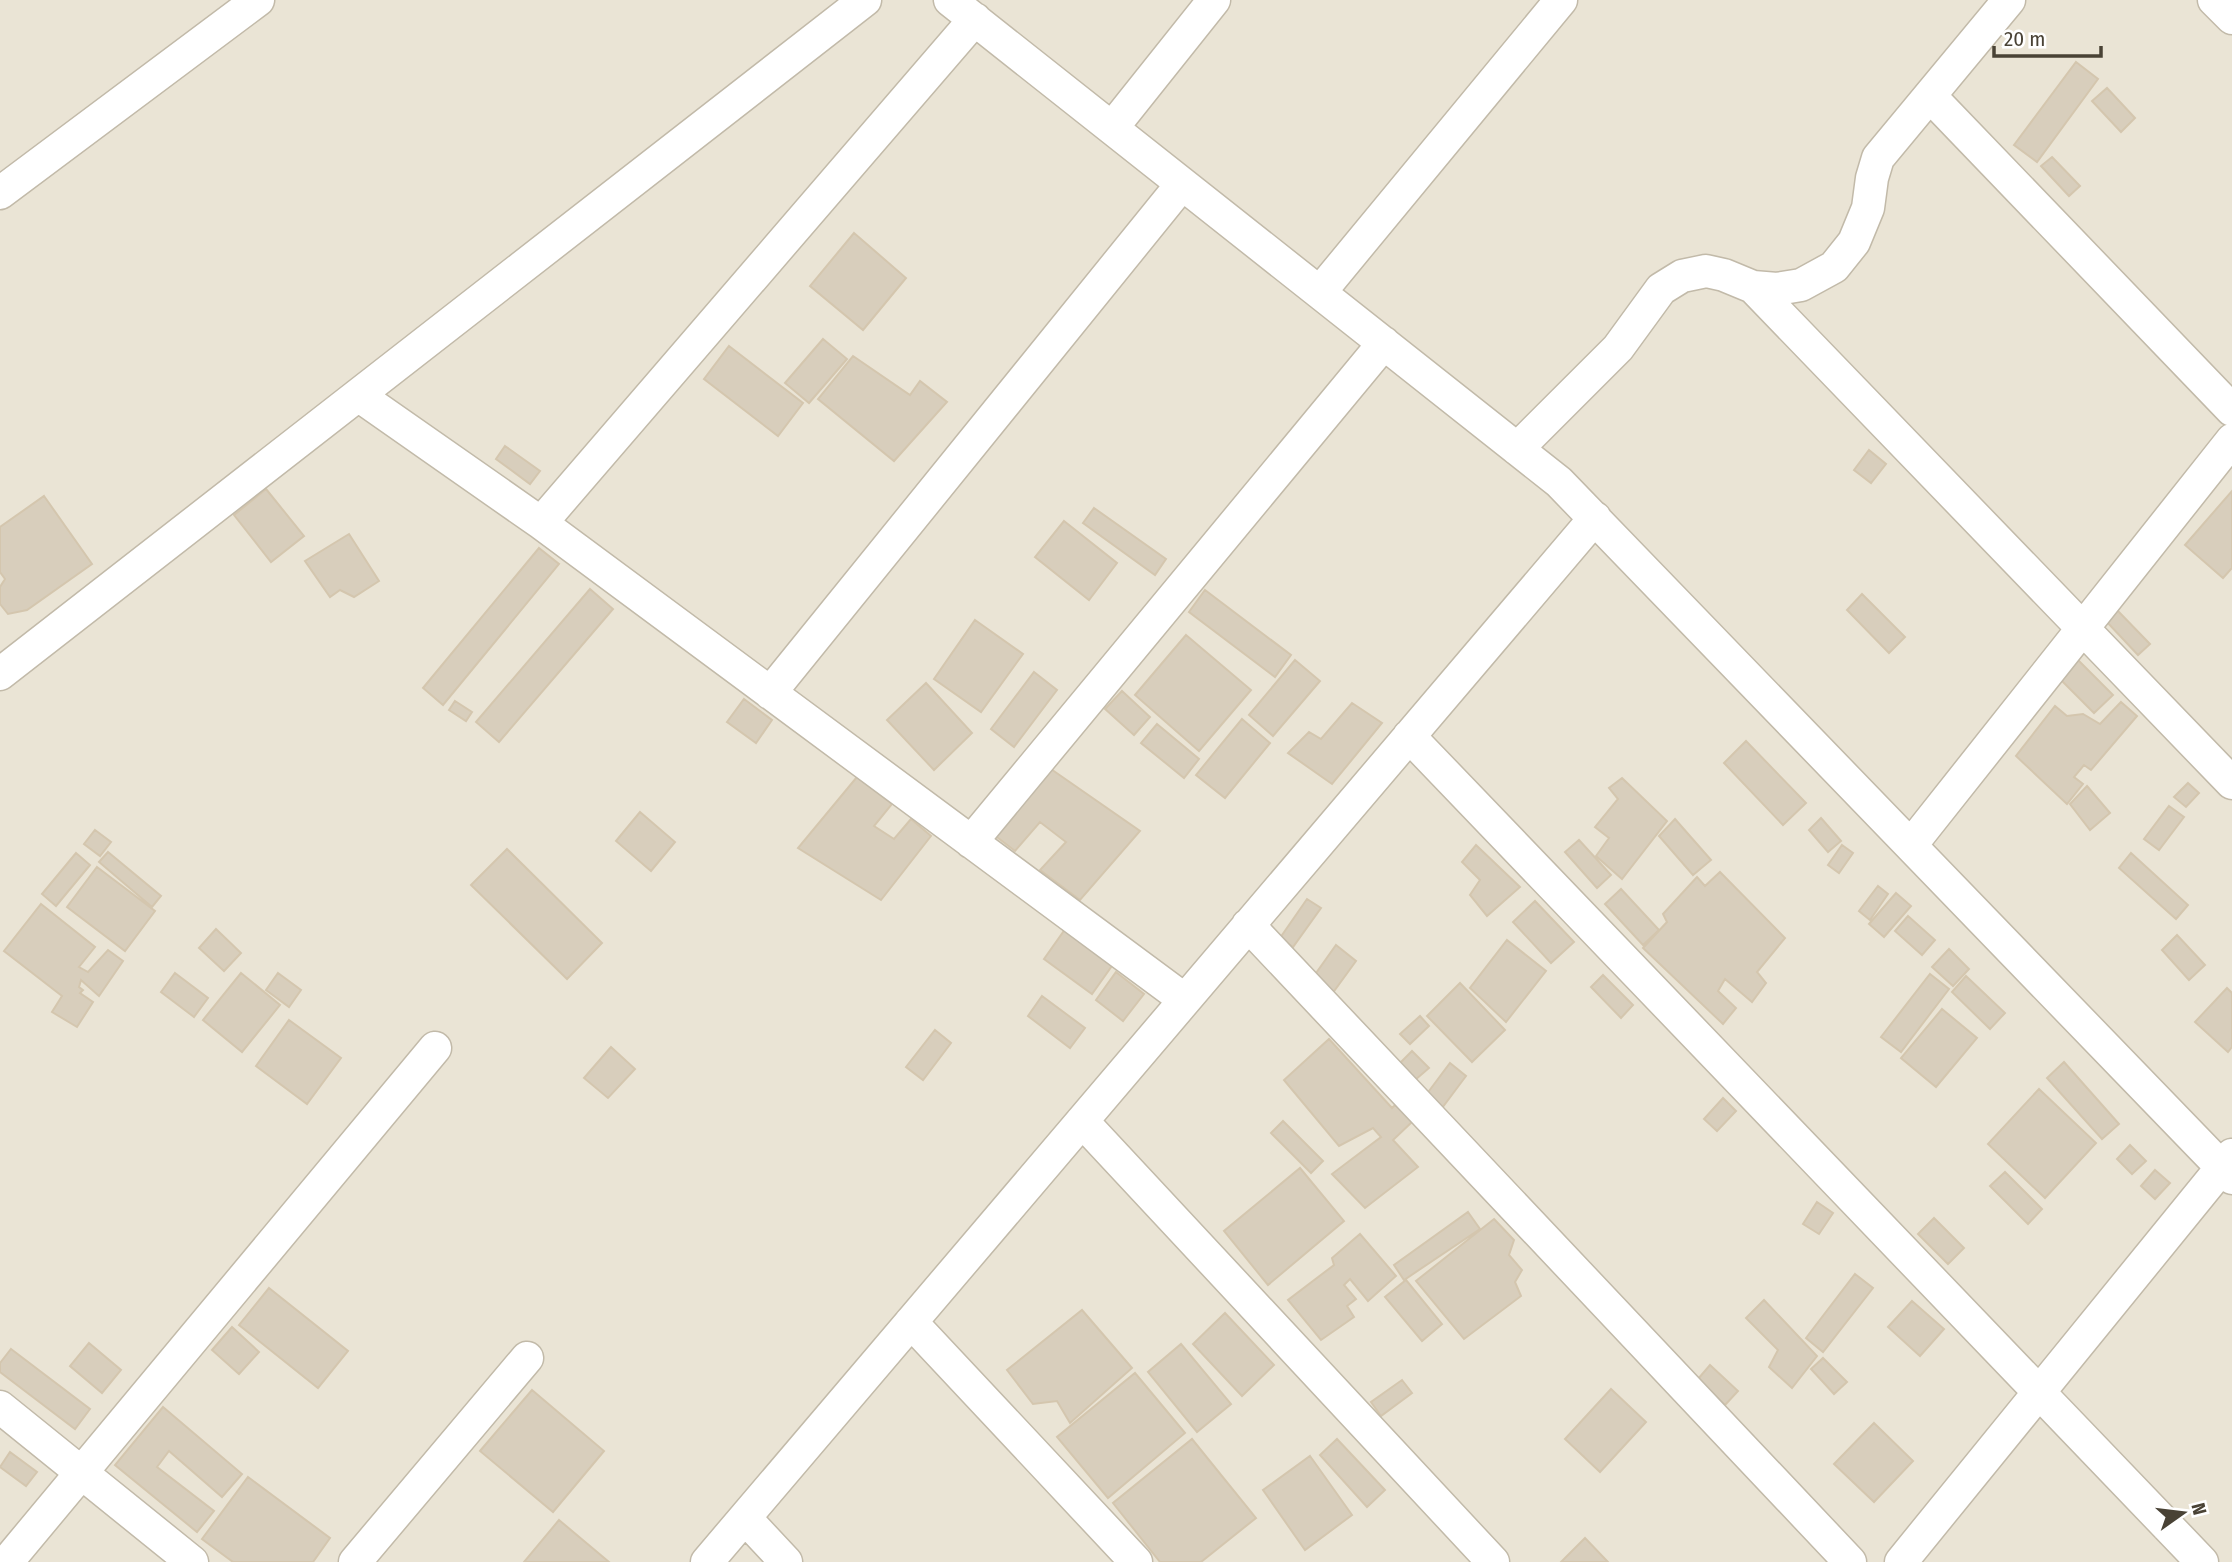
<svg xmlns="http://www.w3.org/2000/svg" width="2232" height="1562" font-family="'Fira Sans Condensed',sans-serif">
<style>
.residential{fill:#eae4d5}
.building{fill:#d8cebc;stroke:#d4c6ae;stroke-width:2}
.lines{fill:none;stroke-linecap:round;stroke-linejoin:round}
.street-casing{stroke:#c2baa9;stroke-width:35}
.street{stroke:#fff;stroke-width:32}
</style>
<rect width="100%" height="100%" fill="#f5f2e8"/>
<path class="residential" d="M 0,0 L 2232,0 L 2232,1562 L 0,1562 Z"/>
<path class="building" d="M 2076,62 L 2098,79 L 2037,162 L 2014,145 Z
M 2107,88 L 2135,118 L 2121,132 L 2092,101 Z
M 2052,157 L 2080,186 L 2069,196 L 2041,166 Z
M 854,233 L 906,278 L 863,330 L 810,286 Z
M 823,339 L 847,359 L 809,403 L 785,383 Z
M 729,346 L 803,403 L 778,436 L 704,379 Z
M 853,356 L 910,395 L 920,381 L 947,402 L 894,461 L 818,399 Z
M 505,446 L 540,471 L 530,484 L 496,459 Z
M 1869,450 L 1886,464 L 1871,483 L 1854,470 Z
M 266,489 L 304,536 L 271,562 L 234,515 Z
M 2232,491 L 2232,568 L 2223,578 L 2185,545 Z
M 44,496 L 92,564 L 27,610 L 8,614 L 0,604 L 0,587 L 5,579 L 0,572 L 0,527 Z
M 1094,508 L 1166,559 L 1155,575 L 1083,523 Z
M 1064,521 L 1117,563 L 1089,600 L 1035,557 Z
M 349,534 L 379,581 L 354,597 L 340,590 L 330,597 L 305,561 Z
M 539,548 L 559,564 L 443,705 L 423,688 Z
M 590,589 L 613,609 L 499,742 L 476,722 Z
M 1205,590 L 1291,655 L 1275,677 L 1189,612 Z
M 1862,594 L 1905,637 L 1889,653 L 1847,610 Z
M 2117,610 L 2150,644 L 2138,655 L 2106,621 Z
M 975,620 L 1023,654 L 981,712 L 934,679 Z
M 1186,635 L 1251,690 L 1199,751 L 1135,695 Z
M 2077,659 L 2113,695 L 2094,713 L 2058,677 Z
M 1295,660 L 1320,681 L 1273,736 L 1249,715 Z
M 1034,672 L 1057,690 L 1014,747 L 991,729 Z
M 926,683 L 972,733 L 934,770 L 887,720 Z
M 1122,691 L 1150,717 L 1134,735 L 1105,709 Z
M 744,699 L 772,720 L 756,743 L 727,722 Z
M 455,701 L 472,712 L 466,721 L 449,710 Z
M 2121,702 L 2137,716 L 2091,770 L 2084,765 L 2074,777 L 2083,784 L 2067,804 L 2016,756 L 2055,706 L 2067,716 L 2083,714 L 2100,724 Z
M 1352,703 L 1382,723 L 1332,784 L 1288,753 L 1309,732 L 1321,739 Z
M 1242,719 L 1270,743 L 1225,798 L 1196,775 Z
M 1157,724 L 1199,759 L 1184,778 L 1141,743 Z
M 1746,741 L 1806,803 L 1783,825 L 1724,763 Z
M 1048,767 L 1140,831 L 1080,900 L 1040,870 L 1066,842 L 1040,822 L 1015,851 L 993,834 Z
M 857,777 L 892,804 L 874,826 L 894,839 L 911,819 L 931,836 L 881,900 L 798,848 Z
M 1622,778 L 1667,821 L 1622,879 L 1596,856 L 1609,838 L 1595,827 L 1618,799 L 1609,788 Z
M 2188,783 L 2199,793 L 2186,807 L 2174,797 Z
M 2087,786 L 2110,813 L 2090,830 L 2070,804 Z
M 2169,806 L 2184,817 L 2159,850 L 2144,839 Z
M 640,812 L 675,842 L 651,871 L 616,841 Z
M 1821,818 L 1841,841 L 1828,852 L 1809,830 Z
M 1675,819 L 1711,860 L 1693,875 L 1659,836 Z
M 95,830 L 111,842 L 100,856 L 84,844 Z
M 1579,840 L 1611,875 L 1597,888 L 1565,852 Z
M 1476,845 L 1520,887 L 1487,916 L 1470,895 L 1480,880 L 1462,862 Z
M 1842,845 L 1853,853 L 1839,873 L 1828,865 Z
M 507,849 L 602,943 L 567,979 L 471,885 Z
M 108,852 L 161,896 L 152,907 L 99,862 Z
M 76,853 L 90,865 L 56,906 L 42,894 Z
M 2131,853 L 2188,905 L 2176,919 L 2119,868 Z
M 97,867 L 155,911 L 125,951 L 67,907 Z
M 1720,872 L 1785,938 L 1757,972 L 1766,983 L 1752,1002 L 1725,979 L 1718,991 L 1736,1008 L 1723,1024 L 1643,948 L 1667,922 L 1663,914 L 1697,877 L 1705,886 Z
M 1878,886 L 1888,894 L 1870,920 L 1859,911 Z
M 1621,889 L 1659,930 L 1643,945 L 1605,904 Z
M 1896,893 L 1911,906 L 1884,937 L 1869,924 Z
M 1307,899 L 1321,908 L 1293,947 L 1280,938 Z
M 1535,901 L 1574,942 L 1551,963 L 1513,922 Z
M 41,904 L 95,947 L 79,967 L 88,972 L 108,950 L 123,961 L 99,996 L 81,980 L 79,987 L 83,990 L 80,993 L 93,1002 L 77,1027 L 52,1012 L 62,996 L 4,951 Z
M 1908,916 L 1935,940 L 1922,955 L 1895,931 Z
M 1066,928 L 1114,963 L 1092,994 L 1044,959 Z
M 216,929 L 241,953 L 224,971 L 199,948 Z
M 2177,935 L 2205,965 L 2189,980 L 2162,950 Z
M 1507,940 L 1546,971 L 1506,1022 L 1470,988 Z
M 1336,945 L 1356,961 L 1329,998 L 1309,983 Z
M 1949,949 L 1969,969 L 1953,986 L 1932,967 Z
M 1116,972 L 1144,994 L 1123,1021 L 1096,1000 Z
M 175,973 L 208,998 L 194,1017 L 161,992 Z
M 241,973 L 280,1005 L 242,1052 L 203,1020 Z
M 278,973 L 301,990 L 289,1007 L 266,990 Z
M 1930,974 L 1949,989 L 1901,1052 L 1881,1037 Z
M 1603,975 L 1633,1005 L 1621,1018 L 1591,987 Z
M 1966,976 L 2005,1013 L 1990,1029 L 1952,992 Z
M 1460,983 L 1505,1030 L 1472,1062 L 1427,1016 Z
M 2227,988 L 2232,993 L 2232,1047 L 2228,1052 L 2195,1022 Z
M 1042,996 L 1085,1028 L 1070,1048 L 1028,1016 Z
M 1942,1009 L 1977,1038 L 1936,1087 L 1901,1058 Z
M 1420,1016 L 1429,1026 L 1410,1044 L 1400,1034 Z
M 289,1020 L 341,1058 L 307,1104 L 256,1066 Z
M 935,1030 L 951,1043 L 923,1080 L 906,1067 Z
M 1329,1039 L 1392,1108 L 1395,1105 L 1414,1120 L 1393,1140 L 1418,1167 L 1365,1208 L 1332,1174 L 1381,1137 L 1373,1128 L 1339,1146 L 1284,1080 Z
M 611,1047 L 635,1069 L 608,1098 L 584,1078 Z
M 1412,1051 L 1429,1068 L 1414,1081 L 1398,1065 Z
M 2064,1062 L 2119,1124 L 2102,1139 L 2047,1078 Z
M 1450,1063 L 1466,1076 L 1442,1108 L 1426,1095 Z
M 2039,1089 L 2096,1143 L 2045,1198 L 1988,1144 Z
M 1723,1098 L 1736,1111 L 1717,1131 L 1704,1119 Z
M 1283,1121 L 1323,1161 L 1311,1173 L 1271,1133 Z
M 2130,1145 L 2146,1161 L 2132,1174 L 2117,1159 Z
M 1300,1168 L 1344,1221 L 1268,1285 L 1224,1231 Z
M 2155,1170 L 2170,1183 L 2155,1199 L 2141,1186 Z
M 2005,1172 L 2042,1209 L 2028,1224 L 1990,1186 Z
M 1817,1202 L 1833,1213 L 1819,1234 L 1803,1224 Z
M 1468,1212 L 1480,1229 L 1404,1280 L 1394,1265 Z
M 1934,1218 L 1964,1248 L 1948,1264 L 1918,1234 Z
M 1494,1219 L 1514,1240 L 1509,1255 L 1522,1270 L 1515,1282 L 1521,1296 L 1464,1339 L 1416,1281 Z
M 1360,1234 L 1396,1276 L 1368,1301 L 1350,1279 L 1344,1285 L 1356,1299 L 1347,1306 L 1354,1317 L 1321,1340 L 1288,1300 L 1334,1265 L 1332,1258 Z
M 1855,1274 L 1873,1288 L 1823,1352 L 1806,1338 Z
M 1406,1280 L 1442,1324 L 1422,1341 L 1385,1297 Z
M 269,1288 L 348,1351 L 318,1388 L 239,1325 Z
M 1764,1300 L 1817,1356 L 1792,1388 L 1769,1367 L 1778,1350 L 1746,1318 Z
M 1912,1301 L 1944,1329 L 1920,1356 L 1888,1327 Z
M 1082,1310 L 1132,1368 L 1070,1423 L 1057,1401 L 1033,1404 L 1007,1370 Z
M 1225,1313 L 1274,1365 L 1242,1396 L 1193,1344 Z
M 232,1327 L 259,1352 L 239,1374 L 212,1350 Z
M 89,1343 L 121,1370 L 102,1393 L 70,1366 Z
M 1181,1344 L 1231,1404 L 1197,1432 L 1148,1372 Z
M 11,1349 L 90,1409 L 75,1429 L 0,1372 L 0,1363 Z
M 1823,1358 L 1847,1382 L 1834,1394 L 1811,1369 Z
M 1710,1365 L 1738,1391 L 1725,1405 L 1698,1379 Z
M 1135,1373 L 1185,1433 L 1108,1498 L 1057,1437 Z
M 1402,1380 L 1412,1393 L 1381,1416 L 1371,1402 Z
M 1611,1389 L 1646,1422 L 1600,1472 L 1565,1439 Z
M 532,1390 L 604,1451 L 553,1512 L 480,1451 Z
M 163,1407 L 242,1474 L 222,1497 L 169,1451 L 157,1467 L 214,1511 L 197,1532 L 115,1465 Z
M 1874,1423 L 1913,1461 L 1874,1502 L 1834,1464 Z
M 1192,1439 L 1256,1518 L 1201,1562 L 1160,1562 L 1113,1503 Z
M 1337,1439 L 1385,1490 L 1367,1507 L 1320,1455 Z
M 10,1452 L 37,1472 L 26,1486 L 0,1467 Z
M 1310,1456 L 1352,1515 L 1305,1550 L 1263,1490 Z
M 248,1477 L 330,1538 L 313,1562 L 233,1562 L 202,1539 Z
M 559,1520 L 609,1562 L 524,1562 Z
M 1585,1538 L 1608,1562 L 1561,1562 Z"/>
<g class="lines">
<g class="street-casing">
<path id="street" d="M 950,0 L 1559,482 L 2232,1178
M 2214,0 L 2232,18
M 1930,96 L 2232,410
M 1112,128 L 1214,0
M 0,193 L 258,0
M 1753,287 L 2232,783
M 1320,292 L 1561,0
M 358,395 L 541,523 L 1185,1000
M 1517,449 L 1618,348 L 1661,289 L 1682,276 L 1706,271 L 1724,275 L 1753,287 L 1777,289 L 1801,285 L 1834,267 L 1854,242 L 1868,208 L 1872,178 L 1878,158 L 2009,0
M 541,523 L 975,19
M 0,674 L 865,0
M 770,693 L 1182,184
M 1409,736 L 2202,1562
M 971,842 L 1384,343
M 1911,845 L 2232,440
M 1248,925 L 1850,1562
M 1082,1121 L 1493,1562
M 911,1322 L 1136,1562
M 0,1407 L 192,1562
M 745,1518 L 786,1562
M 7,1562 L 435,1048
M 355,1562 L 527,1358
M 707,1562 L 1595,518
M 1901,1562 L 2232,1155"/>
</g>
<use href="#street" class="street"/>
</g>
<g transform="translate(2183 1513) rotate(76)" stroke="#ffffff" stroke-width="5" paint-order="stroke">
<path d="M0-5L12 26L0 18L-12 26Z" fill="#494235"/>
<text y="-10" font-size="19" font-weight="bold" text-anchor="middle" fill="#494235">N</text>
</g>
<path d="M1994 46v10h107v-10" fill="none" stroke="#494235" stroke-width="3.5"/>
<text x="2004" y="46" font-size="21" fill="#494235" stroke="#ffffff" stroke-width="5" paint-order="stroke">20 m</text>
</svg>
